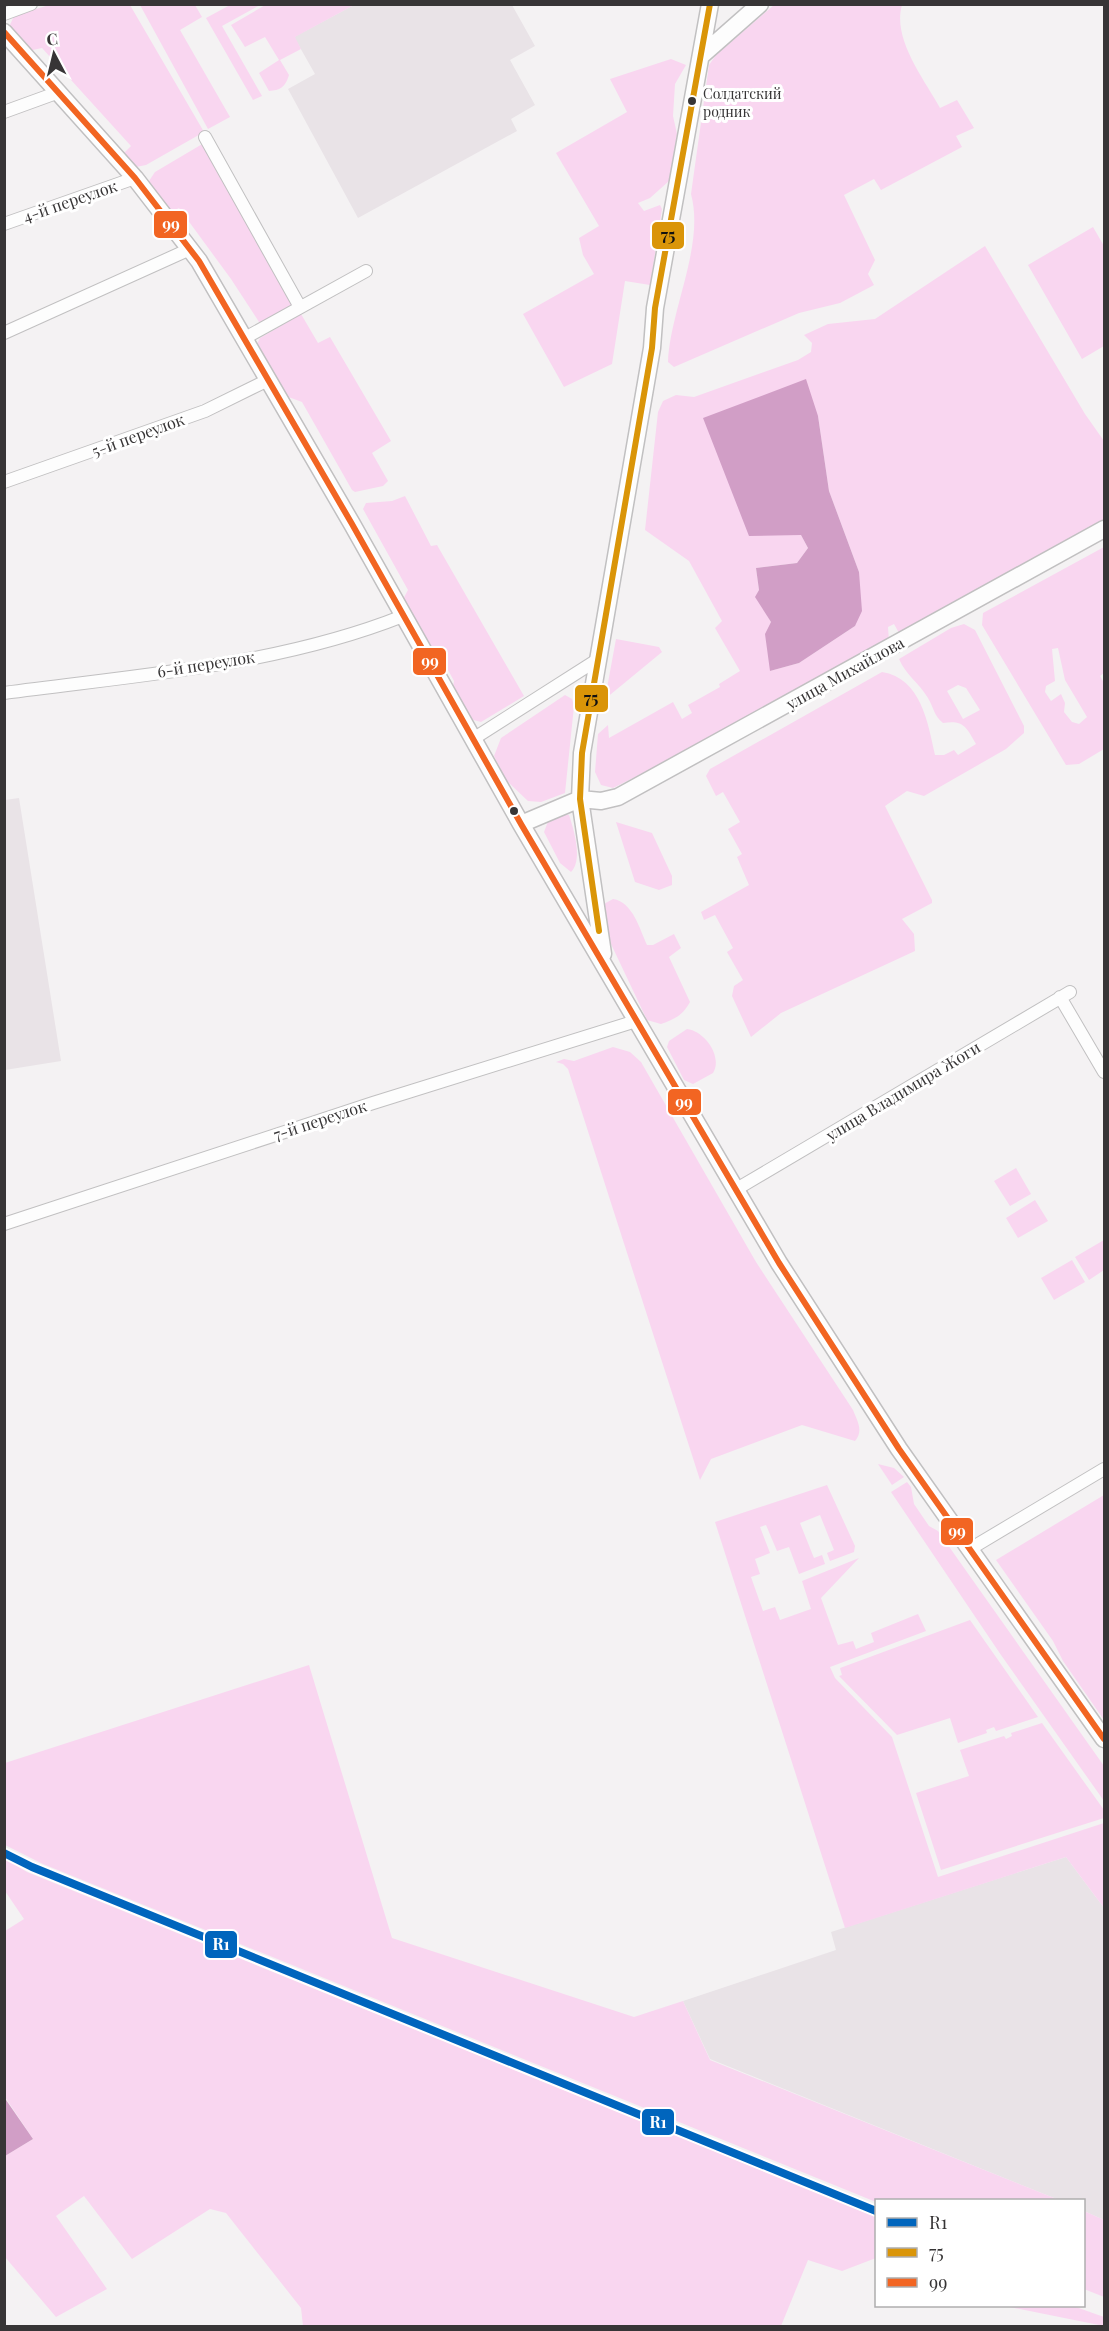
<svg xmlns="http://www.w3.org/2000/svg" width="1109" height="2331" font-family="'Playfair Display',serif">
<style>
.built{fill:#e9e3e7}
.green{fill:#f9d6f0;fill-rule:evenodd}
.water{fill:#d19ec6}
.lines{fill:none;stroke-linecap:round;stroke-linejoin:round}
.street-casing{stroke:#c1c0c1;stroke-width:14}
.secondary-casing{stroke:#c1c0c1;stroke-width:19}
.street{stroke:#fdfdfd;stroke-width:12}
.secondary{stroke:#fdfdfd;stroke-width:16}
.bus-1-casing{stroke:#fff;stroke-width:10}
.bus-2-casing{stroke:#fff;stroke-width:10}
.bus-1{stroke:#da9508;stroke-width:6}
.bus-2{stroke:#f26522;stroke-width:6}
.rail-1-casing{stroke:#fff;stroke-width:12}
.rail-1{stroke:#0065bd;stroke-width:8}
.bus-dot{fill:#373536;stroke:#fff;stroke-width:2}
.labels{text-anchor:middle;stroke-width:6;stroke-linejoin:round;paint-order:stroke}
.bus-label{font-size:14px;fill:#373536;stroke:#fff;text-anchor:start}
.street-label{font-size:16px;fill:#373536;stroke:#fff}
.line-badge{stroke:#fff;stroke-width:2}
.badge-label{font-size:16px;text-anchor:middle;font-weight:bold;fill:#fff}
.pale-badge-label{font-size:16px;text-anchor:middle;font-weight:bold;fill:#111}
</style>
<rect width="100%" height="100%" fill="#f4f2f3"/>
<path class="built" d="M 354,5 L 512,5 L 535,46 L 510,60 L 535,105 L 511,119 L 517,131 L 358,218 L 288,89 L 315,74 L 294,37 Z
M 19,798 L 61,1061 L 5,1070 L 5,800 Z
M 1066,1857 L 1104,1908 L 1104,2220 L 1084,2211 L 1084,2200 L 1059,2200 L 710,2059 L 683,2001 L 836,1950 L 831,1932 Z"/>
<path class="green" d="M 267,4 L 354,4 L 354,5 L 295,37 L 301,49 L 280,60 L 289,75 C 285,88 280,90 269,91 L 259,73 L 279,60 L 265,37 L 245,47 L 231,25 Z
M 49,5 L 130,5 L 204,132 L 146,165 L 136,167 L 126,159 L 124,153 L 131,146 L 42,48 L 28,51 L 9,27 L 14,16 Z
M 140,5 L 195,5 L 202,17 L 180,30 L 230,117 L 208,129 Z
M 230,5 L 260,5 L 222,26 L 262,96 L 253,100 L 206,18 Z
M 774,5 L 902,5 C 892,39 924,79 940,108 L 957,100 L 974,128 L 956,136 L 962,147 L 881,190 L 874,179 L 844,195 L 875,260 L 868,274 L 874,285 L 840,303 L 799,313 L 674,367 L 668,362 C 670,310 705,245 691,194 L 709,65 L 716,55 Z
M 671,59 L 686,65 L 675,84 L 673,116 L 677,134 L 669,181 L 650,198 L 638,203 L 644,211 L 660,205 L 662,209 L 650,285 L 625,281 L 612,364 L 564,387 L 523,314 L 594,274 L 583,255 L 579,238 L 599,226 L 556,153 L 627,112 L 610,79 Z
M 204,143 L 295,307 L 261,325 L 231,279 L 179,208 L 171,212 L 150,187 L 149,181 L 155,172 Z
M 1093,227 L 1104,246 L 1104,346 L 1082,359 L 1028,265 Z
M 985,246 L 1085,414 L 1104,441 L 1104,522 L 899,633 L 894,624 L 888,627 L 889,641 L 733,728 L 613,788 L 601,785 L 595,772 L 598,734 L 608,725 L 609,738 L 673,702 L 682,719 L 692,713 L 688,705 L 720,687 L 719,684 L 740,671 L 715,628 L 722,621 L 689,561 L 645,530 L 658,412 L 663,401 L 676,395 L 694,397 L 798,360 L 811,352 L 812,343 L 804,335 L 828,324 L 875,319 ZM 818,416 L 829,491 L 859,572 L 855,626 L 799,663 L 770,671 L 771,622 L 756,597 L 759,590 L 756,568 L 797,563 L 808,548 L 801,535 Z
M 301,314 L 318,343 L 330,337 L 391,441 L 372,453 L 388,481 L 383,486 L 355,492 L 352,490 L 302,402 L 283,395 L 256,346 L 260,338 Z
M 405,496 L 431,546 L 437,545 L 524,696 L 481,722 L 470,719 L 452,692 L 454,681 L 436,648 L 426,645 L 401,603 L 408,590 L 363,509 L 366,503 L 392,501 Z
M 1104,547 L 1104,673 L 1100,676 L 1104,683 L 1104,749 L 1079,764 L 1066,765 L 982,625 L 983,613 ZM 1058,648 L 1065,680 L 1087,717 L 1079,724 L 1072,722 L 1064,712 L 1065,703 L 1061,694 L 1051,701 L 1045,692 L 1046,686 L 1055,681 L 1052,649 Z
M 964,624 L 975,630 L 1024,726 L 1024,733 L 1006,749 L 924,796 L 907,791 L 885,806 L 932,900 L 932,903 L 902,919 L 914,934 L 915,951 L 781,1013 L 751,1037 L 732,996 L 734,986 L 743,980 L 727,952 L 733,948 L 715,915 L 704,920 L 701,912 L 749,885 L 737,857 L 742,854 L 728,829 L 740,822 L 723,792 L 716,796 L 706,776 L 710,769 L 882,672 C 921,678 928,723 935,755 L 944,755 L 954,750 L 958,755 L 976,744 C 966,726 963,720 943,723 C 934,716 934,708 928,698 C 919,683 906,675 899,659 L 951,628 ZM 958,685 L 966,688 L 980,710 L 963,719 L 947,691 Z
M 616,639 L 659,647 L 662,652 L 605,699 Z
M 565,695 L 572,699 L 574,706 L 565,793 L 541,802 L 528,801 L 506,780 L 494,756 L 501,738 Z
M 561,814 L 569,815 C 574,830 583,860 571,872 L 560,863 L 544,832 L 549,819 Z
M 616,822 L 652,833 L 672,876 L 672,885 L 659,890 L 635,882 Z
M 613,899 C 633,902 640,930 647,945 L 653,945 L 674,934 L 681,948 L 669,957 L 690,1002 C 683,1015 675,1019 661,1024 L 647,1020 L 611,944 L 602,905 Z
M 687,1029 C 705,1031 723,1057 713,1073 L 693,1084 L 684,1080 L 667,1047 L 669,1041 Z
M 613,1047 L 630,1052 L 641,1062 L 756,1262 L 853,1410 C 857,1420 864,1431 855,1441 L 802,1425 L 711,1459 L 700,1480 L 568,1069 L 563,1064 L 556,1062 L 564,1059 L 574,1061 Z
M 1016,1168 L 1031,1194 L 1010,1206 L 994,1181 Z
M 1035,1200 L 1048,1221 L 1018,1238 L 1006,1218 Z
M 1104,1240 L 1104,1270 L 1089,1280 L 1075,1257 Z
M 1072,1260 L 1085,1282 L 1054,1300 L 1041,1278 Z
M 878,1464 L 894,1468 L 904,1477 L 892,1485 Z
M 907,1482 L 911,1487 L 914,1504 L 929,1526 L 938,1531 L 1104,1766 L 1104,1801 L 1001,1655 L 891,1492 Z
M 827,1485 L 855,1546 L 854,1552 L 830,1561 L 827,1553 L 834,1550 L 820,1515 L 800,1523 L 814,1558 L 822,1555 L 825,1564 L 799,1574 L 789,1547 L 777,1551 L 766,1525 L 760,1527 L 770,1553 L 755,1559 L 760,1574 L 751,1577 L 763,1611 L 775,1607 L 780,1620 L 811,1609 L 802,1581 L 859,1558 L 821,1598 L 838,1645 L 853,1641 L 856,1649 L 874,1642 L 871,1633 L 918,1614 L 926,1631 L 830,1667 L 835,1678 L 892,1737 L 938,1877 L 1104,1823 L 1104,1908 L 1066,1857 L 845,1928 L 715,1522 Z
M 1104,1495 L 1104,1720 L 1063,1661 L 1053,1641 L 996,1560 Z
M 970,1620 L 1038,1717 L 996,1731 L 994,1727 L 986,1730 L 987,1733 L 958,1743 L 950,1718 L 897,1735 L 839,1676 L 842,1675 L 840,1668 Z
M 309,1665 L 392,1938 L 634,2017 L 683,2001 L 710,2060 L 1059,2200 L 876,2202 L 43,1864 L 5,1845 L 5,1763 Z
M 1042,1723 L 1104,1810 L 1104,1818 L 941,1870 L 916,1793 L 969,1776 L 960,1750 L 1004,1736 L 1006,1739 L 1012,1736 L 1011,1733 Z
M 4,1858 L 27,1872 L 876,2217 L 876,2258 L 842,2271 L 808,2260 L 781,2326 L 303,2326 L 301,2308 L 226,2213 L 210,2209 L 132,2259 L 84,2196 L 56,2216 L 107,2289 L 56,2317 L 5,2257 L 5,2156 L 33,2139 L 5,2097 L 5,1931 L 24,1919 L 5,1891 Z
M 1084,2211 L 1104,2220 L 1104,2297 L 1084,2289 Z
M 1005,2306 L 1073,2306 L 1104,2317 L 1104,2326 Z"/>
<path class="water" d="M 806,379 L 818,416 L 829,491 L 859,572 L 862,611 L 855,626 L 799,663 L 770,671 L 765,634 L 771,622 L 755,597 L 759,590 L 756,568 L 797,563 L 808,548 L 801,535 L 749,536 L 703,418 Z
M 4,2097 L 33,2139 L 5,2156 L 4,2156 Z"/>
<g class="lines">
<g class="street-casing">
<path id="street" d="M 4,14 L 31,4
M 4,112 L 59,92
M 205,137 L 300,307
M 4,224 L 135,178
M 4,333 L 190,249
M 245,338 L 366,271
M 4,482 L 205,411 L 268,380
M 4,693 C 137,675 277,666 403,616
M 473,739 L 597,660
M 1060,997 L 1104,1072
M 735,1190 L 1070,992
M 4,1224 L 373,1103 L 636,1021
M 970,1549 L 1104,1469"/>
</g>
<g class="secondary-casing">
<path id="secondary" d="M 4,32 L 135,178 L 199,261 L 352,524 L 521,824 L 779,1263 L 899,1449 L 1104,1739
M 701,56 L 760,4
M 521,824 L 580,799 L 601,801 L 618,797 L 1104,529
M 603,954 L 580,799 L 582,753 L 652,348 L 655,308 L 710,4"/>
</g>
<use href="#street" class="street"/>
<use href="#secondary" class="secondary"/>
<g class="bus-1-casing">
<path id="bus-1" d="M 599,931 L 580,799 L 582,753 L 652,348 L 655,308 L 710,4"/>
</g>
<g class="bus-2-casing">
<path id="bus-2" d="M 4,32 L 135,178 L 199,261 L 352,524 L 521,824 L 779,1263 L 899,1449 L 1104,1739"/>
</g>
<use href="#bus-1" class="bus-1"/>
<use href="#bus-2" class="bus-2"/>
<g class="rail-1-casing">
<path id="rail-1" d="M 4,1853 L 32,1867 L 876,2211"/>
</g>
<use href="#rail-1" class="rail-1"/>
</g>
<g class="bus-dot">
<circle cx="692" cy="101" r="5"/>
<circle cx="514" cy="811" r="5"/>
</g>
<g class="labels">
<g class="bus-label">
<text x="703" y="99">Солдатский<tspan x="703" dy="18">родник</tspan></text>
</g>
<g class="street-label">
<text transform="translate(70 201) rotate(-19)" y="6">4-й переулок</text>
<text transform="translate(138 435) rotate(-20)" y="6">5-й переулок</text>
<text transform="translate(206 664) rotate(-9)" y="6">6-й переулок</text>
<text transform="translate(845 673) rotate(-29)" y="6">улица Михайлова</text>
<text transform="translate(903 1091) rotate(-31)" y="6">улица Владимира Жоги</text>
<text transform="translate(320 1120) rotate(-18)" y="6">7-й переулок</text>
</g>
</g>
<g class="line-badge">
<rect x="153" y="210" width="35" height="29" rx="6" fill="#f26522"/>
<rect x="651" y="221" width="34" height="29" rx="6" fill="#da9508"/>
<rect x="412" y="647" width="35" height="29" rx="6" fill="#f26522"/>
<rect x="574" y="684" width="35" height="29" rx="6" fill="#da9508"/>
<rect x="667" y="1088" width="35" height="28" rx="6" fill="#f26522"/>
<rect x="940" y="1517" width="34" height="29" rx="6" fill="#f26522"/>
<rect x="204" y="1930" width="34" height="29" rx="6" fill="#0065bd"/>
<rect x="641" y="2108" width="34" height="28" rx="6" fill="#0065bd"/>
</g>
<g class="badge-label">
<text x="171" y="230">99</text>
<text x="430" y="667">99</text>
<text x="684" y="1108">99</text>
<text x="957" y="1537">99</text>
<text x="221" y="1950">R1</text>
<text x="658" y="2128">R1</text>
</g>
<g class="pale-badge-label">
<text x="668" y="241">75</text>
<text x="591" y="704">75</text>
</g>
<rect width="1109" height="2331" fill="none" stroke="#373536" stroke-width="12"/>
<rect x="875" y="2199" width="210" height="108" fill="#ffffff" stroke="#afaeaf" stroke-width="1.5"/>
<rect x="887" y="2218" width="30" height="9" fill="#0065bd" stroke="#afaeaf" stroke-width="1.5"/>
<text x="929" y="2229" font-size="18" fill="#373536">R1</text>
<rect x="887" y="2248" width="30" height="9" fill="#da9508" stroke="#afaeaf" stroke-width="1.5"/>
<text x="929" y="2259" font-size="18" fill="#373536">75</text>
<rect x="887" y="2278" width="30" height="9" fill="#f26522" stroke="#afaeaf" stroke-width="1.5"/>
<text x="929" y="2289" font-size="18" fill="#373536">99</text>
<g transform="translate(54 54) rotate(353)" stroke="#ffffff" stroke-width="4.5" paint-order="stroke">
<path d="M0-4.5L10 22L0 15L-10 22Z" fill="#373536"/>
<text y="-9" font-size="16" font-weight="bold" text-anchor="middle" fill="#373536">С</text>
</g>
</svg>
